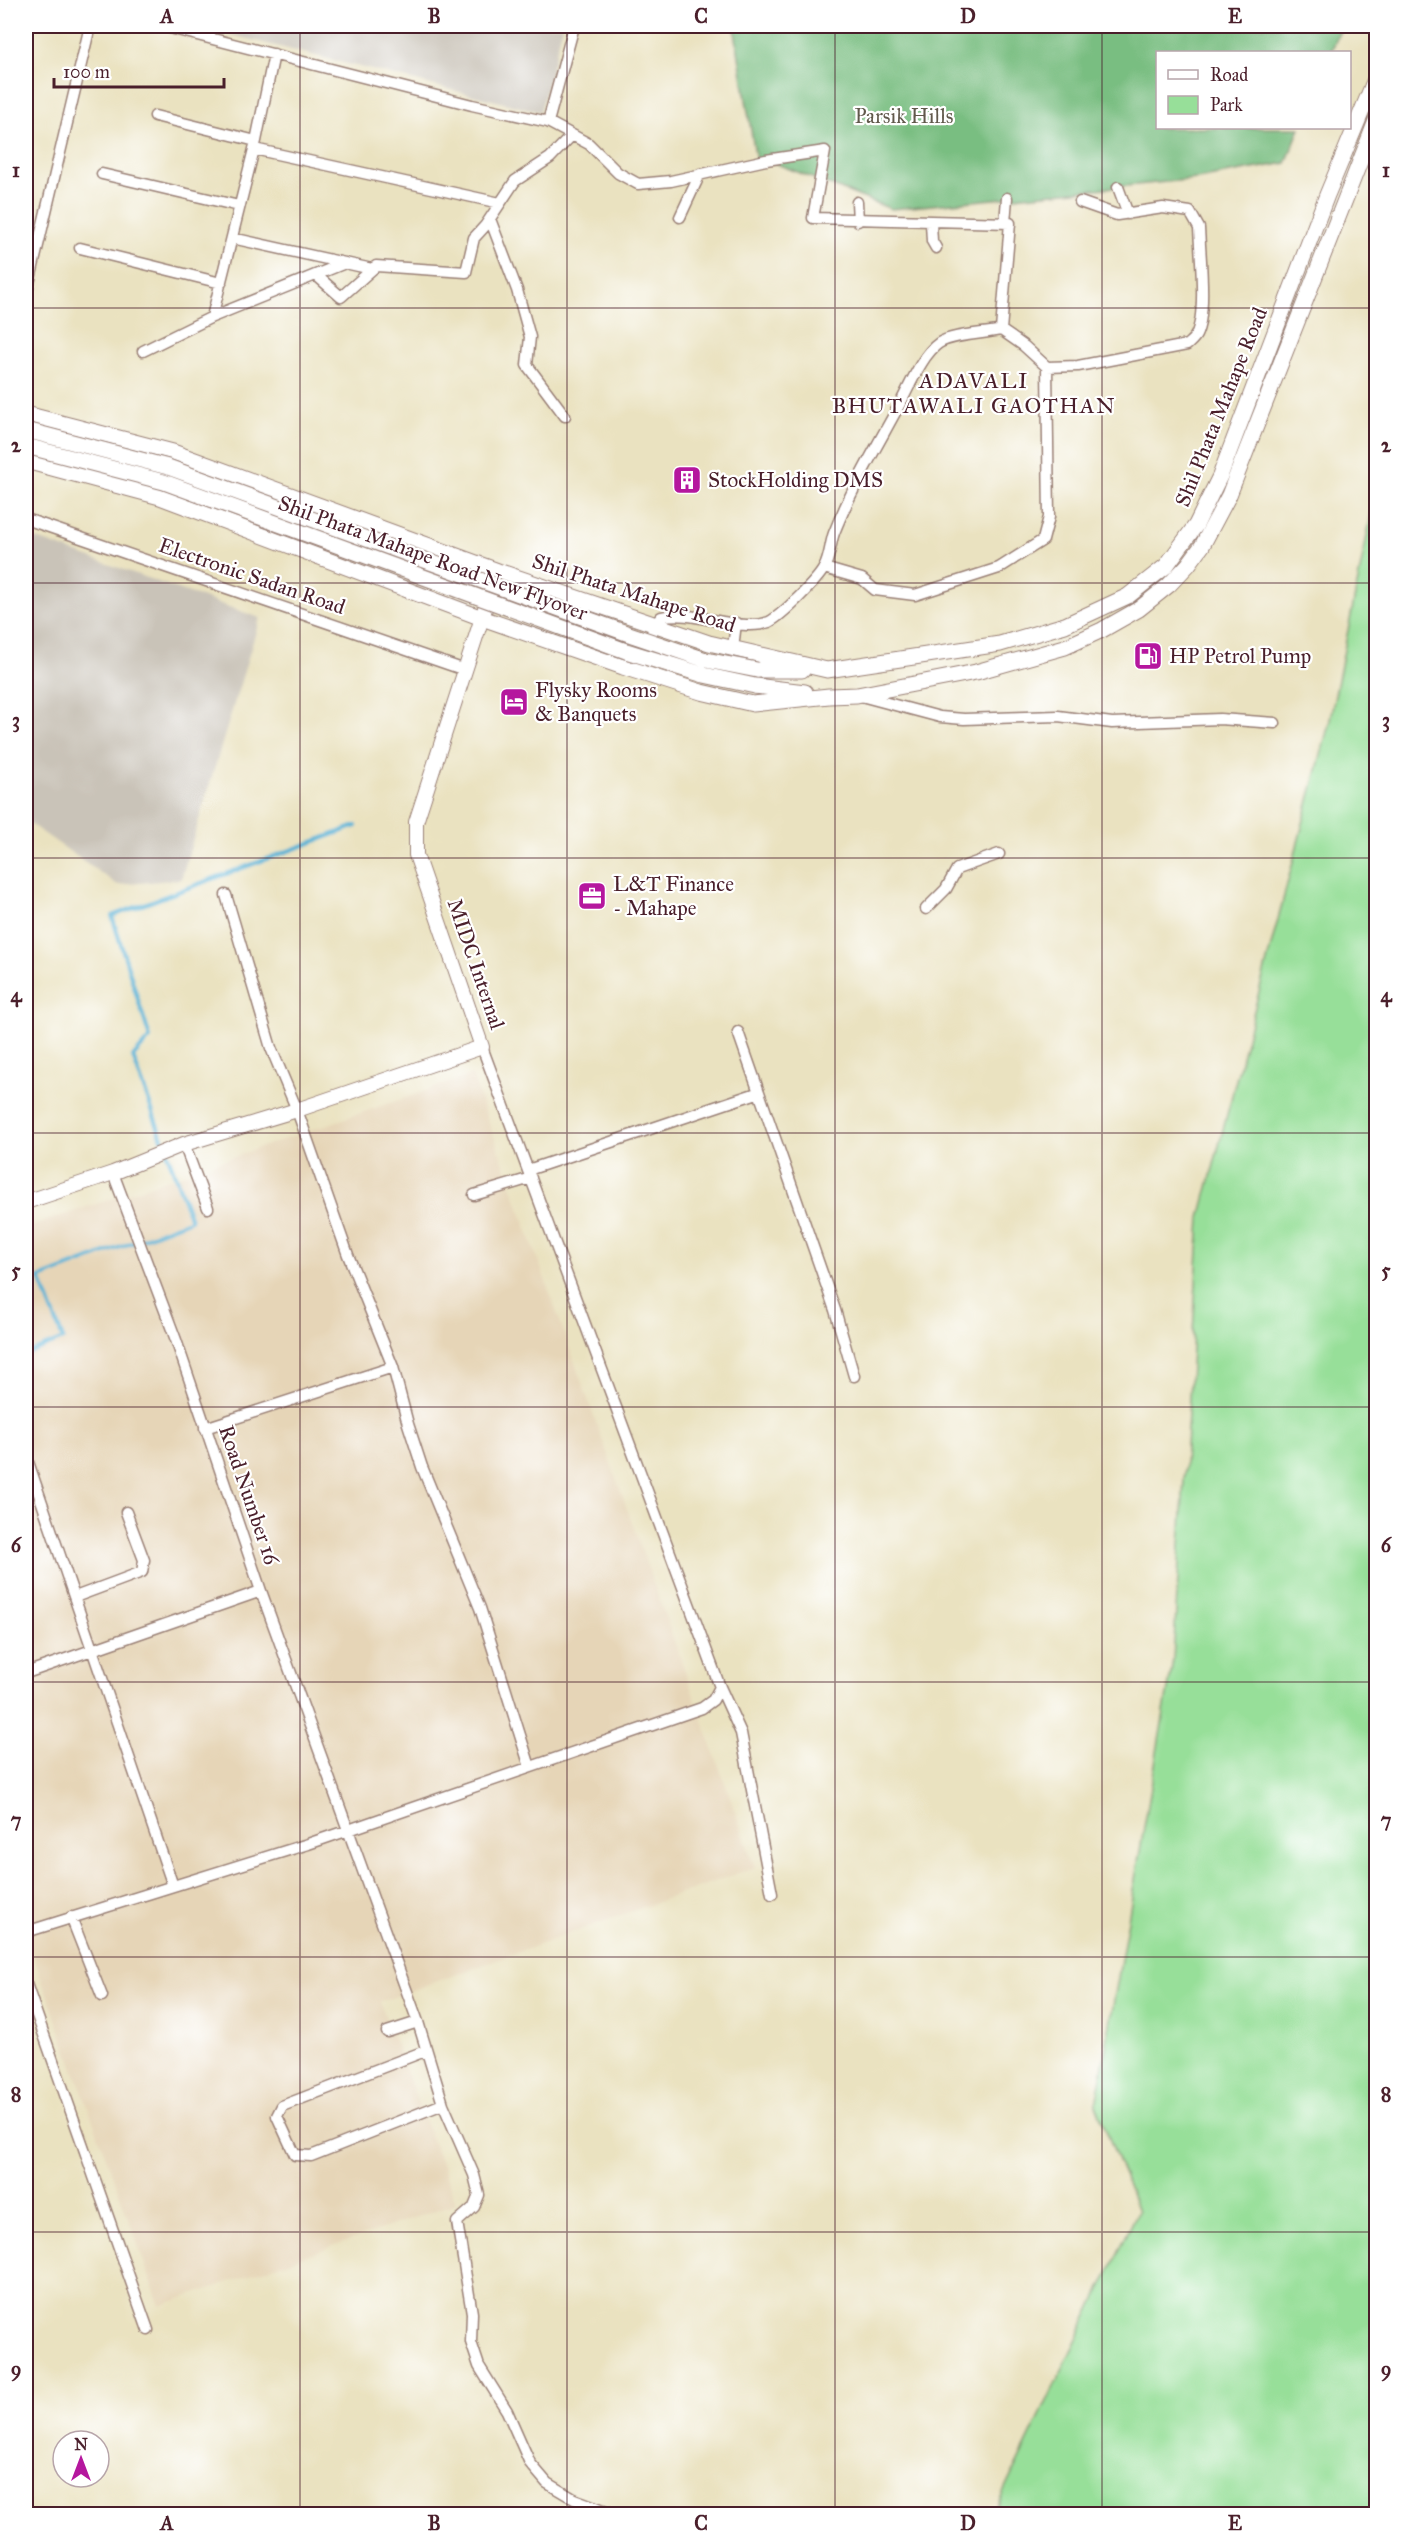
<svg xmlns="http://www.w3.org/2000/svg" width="1402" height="2540" font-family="'IM FELL Great Primer',serif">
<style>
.built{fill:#e6d5b7}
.industrial{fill:#c9c3b8}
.green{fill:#97df99;stroke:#707f62;stroke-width:1.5}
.forest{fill:#79be81;stroke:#626e56;stroke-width:1.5}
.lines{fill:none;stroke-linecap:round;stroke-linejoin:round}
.stream{stroke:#59b2d6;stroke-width:4}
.street-casing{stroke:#9a8076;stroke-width:13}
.secondary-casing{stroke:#9a8076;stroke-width:16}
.primary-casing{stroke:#9a8076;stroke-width:17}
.street{stroke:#fff;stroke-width:10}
.secondary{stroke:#fff;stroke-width:14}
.primary{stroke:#fff;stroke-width:15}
.primary-bridge-casing{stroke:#9a8076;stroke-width:17;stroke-linecap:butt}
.primary-bridge{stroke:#fff;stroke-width:15}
.grid{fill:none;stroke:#4a1f2b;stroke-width:1.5;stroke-opacity:0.55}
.labels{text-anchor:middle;stroke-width:4.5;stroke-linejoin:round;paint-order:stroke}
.park-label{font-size:21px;fill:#61594c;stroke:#fff}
.street-label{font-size:21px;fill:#4a1f2b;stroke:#fff}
.poi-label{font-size:21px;fill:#4a1f2b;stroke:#fff;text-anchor:start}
.neighbourhood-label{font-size:22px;letter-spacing:1.5px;fill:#4a1f2b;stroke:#fff}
.neatline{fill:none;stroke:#4a1f2b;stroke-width:2}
.grid-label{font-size:20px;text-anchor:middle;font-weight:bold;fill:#4a1f2b}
</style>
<rect width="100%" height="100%" fill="#fff"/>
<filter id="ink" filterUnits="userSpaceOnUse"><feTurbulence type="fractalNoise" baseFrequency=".0167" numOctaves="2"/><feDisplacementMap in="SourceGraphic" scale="12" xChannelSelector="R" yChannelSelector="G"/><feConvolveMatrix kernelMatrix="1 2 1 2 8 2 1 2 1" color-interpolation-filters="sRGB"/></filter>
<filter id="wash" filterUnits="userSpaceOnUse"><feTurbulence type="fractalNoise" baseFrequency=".008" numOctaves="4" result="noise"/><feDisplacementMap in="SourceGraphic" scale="24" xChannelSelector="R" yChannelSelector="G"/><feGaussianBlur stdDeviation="1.35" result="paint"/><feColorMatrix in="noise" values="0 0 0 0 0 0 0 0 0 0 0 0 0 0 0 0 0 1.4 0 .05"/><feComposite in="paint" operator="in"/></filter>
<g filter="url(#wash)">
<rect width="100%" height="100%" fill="#eae2c0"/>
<path class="built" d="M 472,1075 L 755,1867 L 380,2002 L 456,2203 L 160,2306 L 26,1936 L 26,1228 Z"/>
<path class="industrial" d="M 196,26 L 563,26 L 540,112 Z
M 26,535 L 260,618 L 181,879 L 118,885 L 26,821 Z"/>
<path class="green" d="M 1376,491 L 1376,2514 L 993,2514 L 1138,2211 L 1096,2105 L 1173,1660 L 1200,1218 L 1330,720 Z"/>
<path class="forest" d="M 734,26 L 1342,26 L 1331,52 L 1158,52 L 1158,128 L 1300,128 L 1286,163 L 1197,179 L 891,209 L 767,160 L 756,161 Z"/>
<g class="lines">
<path class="stream" d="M 26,1354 L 63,1339 L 40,1278 L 191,1220 L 133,1057 L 150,1038 L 112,916 L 356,826"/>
</g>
</g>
<g filter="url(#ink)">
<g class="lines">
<g class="street-casing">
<path id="street" d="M 162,26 L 472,105 L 548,122 L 589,144 L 618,173 L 638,184 L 671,181 L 766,160 L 825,151 L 813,218 L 1010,223 L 1001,330
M 155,116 L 256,141 L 212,317
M 548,122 L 574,26
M 256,141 L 274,54
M 254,149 L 500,203
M 102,174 L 239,206
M 1118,187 L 1128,214
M 857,202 L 858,221
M 680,217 L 700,174
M 490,219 L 517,290 L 530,337 L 527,365 L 565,416
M 931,223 L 932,241 L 936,248
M 1005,223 L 1007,198
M 232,238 L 372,269
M 80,248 L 221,283
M 316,275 L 341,297 L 376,266 L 466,272 L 474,238 L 485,226 L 515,181 L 550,158 L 572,135
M 26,296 L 90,26
M 143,351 L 212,317 L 345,263
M 26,519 L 465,670
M 824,568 L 862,579 L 875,590 L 915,595 L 999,568 L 1043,540 L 1049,517 L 1047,367
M 733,648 L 736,623
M 637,672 L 655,625 L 661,617 C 692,609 740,633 769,622 C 781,616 817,581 824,568 C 830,558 830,544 834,533 C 852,487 879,443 902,400 C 911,383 923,354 939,343 C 953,334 984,334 1001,330 L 1024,346 L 1047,367 L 1078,366 L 1187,345 C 1190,342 1194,339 1196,335 C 1207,313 1200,254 1199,228 L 1190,212 L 1163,208 L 1117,215 L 1080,202
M 861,696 L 940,717 L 964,719 L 1058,716 L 1112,723 L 1220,719 L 1275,723
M 226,895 L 271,1048 L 297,1110 L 348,1255 L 393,1367 L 408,1424 L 422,1467 L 480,1608 L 530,1767
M 926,909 L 946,889 L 957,869 L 999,854
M 738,1032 L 835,1310 L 854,1376
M 184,1144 L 208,1208
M 528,1170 L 757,1093
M 113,1173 L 176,1340 L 261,1591 L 418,2022 L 443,2104 L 474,2175 L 479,2195 L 474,2207 L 457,2222 L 472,2313 L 471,2342 L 479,2366 L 507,2411 L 530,2463 L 547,2483 L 574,2499 L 615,2514
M 474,1195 L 531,1178
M 205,1428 L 393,1367
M 26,1456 L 173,1886
M 75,1597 L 142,1572 L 144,1560 L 126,1512
M 26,1673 L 261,1591
M 720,1687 L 741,1733 L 772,1894
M 71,1917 L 102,1996
M 26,1932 L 308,1844 L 702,1708 L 713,1700 L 720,1687 L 482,1047
M 26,1984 L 148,2330
M 387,2032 L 418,2022
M 425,2051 L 282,2106 L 277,2116 L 295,2155 L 311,2156 L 443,2104"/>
</g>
<g class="secondary-casing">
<path id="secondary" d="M 26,1202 L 113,1173 L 184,1144 L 297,1110 L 482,1047 L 416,855 L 416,822 L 491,590"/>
</g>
<g class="primary-casing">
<path id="primary" d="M 26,414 L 173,452 L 498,571 L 709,643 L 827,670 L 1000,644 L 1065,625 L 1128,596 L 1166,566 L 1196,525 L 1220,476 L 1327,195 L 1376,77
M 26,461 L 160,497 L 482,618 L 623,667 L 701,692 L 753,704 L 829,696 L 857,695 L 976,672 L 1065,647 L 1102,630 L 1139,609 L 1169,585 L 1188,565 L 1202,546 L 1229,495 L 1376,121
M 757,670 L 802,670
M 755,686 L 805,692"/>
</g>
<use href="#street" class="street"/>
<use href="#secondary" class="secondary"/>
<use href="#primary" class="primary"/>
<g class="primary-bridge-casing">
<path id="primary-bridge" d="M 26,430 L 168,467 L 629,634 L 706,660 L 757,670
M 26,446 L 164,482 L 626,651 L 704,675 L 755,686"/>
</g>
<use href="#primary-bridge" class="primary-bridge"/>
</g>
</g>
<path class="grid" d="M 300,26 L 300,2514M 567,26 L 567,2514M 835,26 L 835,2514M 1102,26 L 1102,2514M 26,308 L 1376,308M 26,583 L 1376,583M 26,858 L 1376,858M 26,1133 L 1376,1133M 26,1407 L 1376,1407M 26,1682 L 1376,1682M 26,1957 L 1376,1957M 26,2232 L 1376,2232"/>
<defs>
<g id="building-square" transform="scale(1.5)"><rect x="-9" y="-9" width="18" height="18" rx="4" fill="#b5179e" stroke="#fff"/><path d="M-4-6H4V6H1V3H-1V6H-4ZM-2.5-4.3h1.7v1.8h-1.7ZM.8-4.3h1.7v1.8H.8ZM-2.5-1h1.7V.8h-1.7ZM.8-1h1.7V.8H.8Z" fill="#fff"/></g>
<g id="fuel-square" transform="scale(1.5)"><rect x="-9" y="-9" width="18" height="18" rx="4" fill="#b5179e" stroke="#fff"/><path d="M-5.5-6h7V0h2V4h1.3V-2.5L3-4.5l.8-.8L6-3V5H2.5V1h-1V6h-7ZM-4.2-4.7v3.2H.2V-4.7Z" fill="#fff"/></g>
<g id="hotel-square" transform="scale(1.5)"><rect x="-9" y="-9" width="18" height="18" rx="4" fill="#b5179e" stroke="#fff"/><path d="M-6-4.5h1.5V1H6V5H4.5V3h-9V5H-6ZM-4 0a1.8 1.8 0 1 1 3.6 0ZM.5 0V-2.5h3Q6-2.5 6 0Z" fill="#fff"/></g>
<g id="office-square" transform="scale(1.5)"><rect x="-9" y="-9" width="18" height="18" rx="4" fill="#b5179e" stroke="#fff"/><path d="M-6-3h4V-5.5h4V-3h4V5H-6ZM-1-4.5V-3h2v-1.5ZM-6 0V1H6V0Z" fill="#fff"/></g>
</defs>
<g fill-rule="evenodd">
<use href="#building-square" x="687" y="480"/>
<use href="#fuel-square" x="1148" y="656"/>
<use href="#hotel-square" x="514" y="702"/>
<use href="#office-square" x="592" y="896"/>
</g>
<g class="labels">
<g class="park-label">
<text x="904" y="123">Parsik Hills</text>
</g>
<g class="street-label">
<text transform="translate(1221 407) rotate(-68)" y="7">Shil Phata Mahape Road</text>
<text transform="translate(433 558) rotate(20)" y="7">Shil Phata Mahape Road New Flyover</text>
<text transform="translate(252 576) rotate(19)" y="7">Electronic Sadan Road</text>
<text transform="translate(634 593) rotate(18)" y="7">Shil Phata Mahape Road</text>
<text transform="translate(476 964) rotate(71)" y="7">MIDC Internal</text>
<text transform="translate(249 1495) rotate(71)" y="7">Road Number 16</text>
</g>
<g class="poi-label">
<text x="708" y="487">StockHolding DMS</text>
<text x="1169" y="663">HP Petrol Pump</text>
<text x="535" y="697">Flysky Rooms<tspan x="535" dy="24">&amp; Banquets</tspan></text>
<text x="613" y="891">L&amp;T Finance<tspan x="613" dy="24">- Mahape</tspan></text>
</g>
<g class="neighbourhood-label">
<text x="974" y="388">ADAVALI<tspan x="974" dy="25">BHUTAWALI GAOTHAN</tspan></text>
</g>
</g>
<rect width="1402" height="2540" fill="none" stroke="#fff" stroke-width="66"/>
<rect x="1156" y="51" width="195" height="78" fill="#ffffff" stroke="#b7a5aa" stroke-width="1.5"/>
<rect x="1168" y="70" width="30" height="9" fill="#ffffff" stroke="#b7a5aa" stroke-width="1.5"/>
<text x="1210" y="81" font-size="18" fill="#4a1f2b">Road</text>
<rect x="1168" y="96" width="30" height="18" fill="#97df99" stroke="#b7a5aa" stroke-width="1.5"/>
<text x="1210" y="111" font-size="18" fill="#4a1f2b">Park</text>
<g transform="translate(81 2459)"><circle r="28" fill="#ffffff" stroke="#b7a5aa" stroke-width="1.5"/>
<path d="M0-4.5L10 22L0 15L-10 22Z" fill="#b5179e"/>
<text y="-9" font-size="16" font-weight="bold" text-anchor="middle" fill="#4a1f2b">N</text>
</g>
<path d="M54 78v9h170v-9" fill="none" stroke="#4a1f2b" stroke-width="3"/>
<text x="63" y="78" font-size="18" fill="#4a1f2b" stroke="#ffffff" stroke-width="4.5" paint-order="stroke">100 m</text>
<rect x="33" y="33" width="1336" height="2474" class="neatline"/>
<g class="grid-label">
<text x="167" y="23">A</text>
<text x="434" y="23">B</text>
<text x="701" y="23">C</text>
<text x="968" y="23">D</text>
<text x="1235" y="23">E</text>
<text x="16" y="177">1</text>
<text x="1386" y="177">1</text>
<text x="16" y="452">2</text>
<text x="1386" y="452">2</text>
<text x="16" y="727">3</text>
<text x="1386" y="727">3</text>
<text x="16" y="1002">4</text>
<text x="1386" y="1002">4</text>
<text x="16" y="1277">5</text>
<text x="1386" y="1277">5</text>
<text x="16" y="1552">6</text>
<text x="1386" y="1552">6</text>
<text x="16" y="1827">7</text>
<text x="1386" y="1827">7</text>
<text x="16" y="2101">8</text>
<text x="1386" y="2101">8</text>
<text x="16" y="2376">9</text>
<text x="1386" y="2376">9</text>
<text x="167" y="2530">A</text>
<text x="434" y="2530">B</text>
<text x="701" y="2530">C</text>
<text x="968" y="2530">D</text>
<text x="1235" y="2530">E</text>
</g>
</svg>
